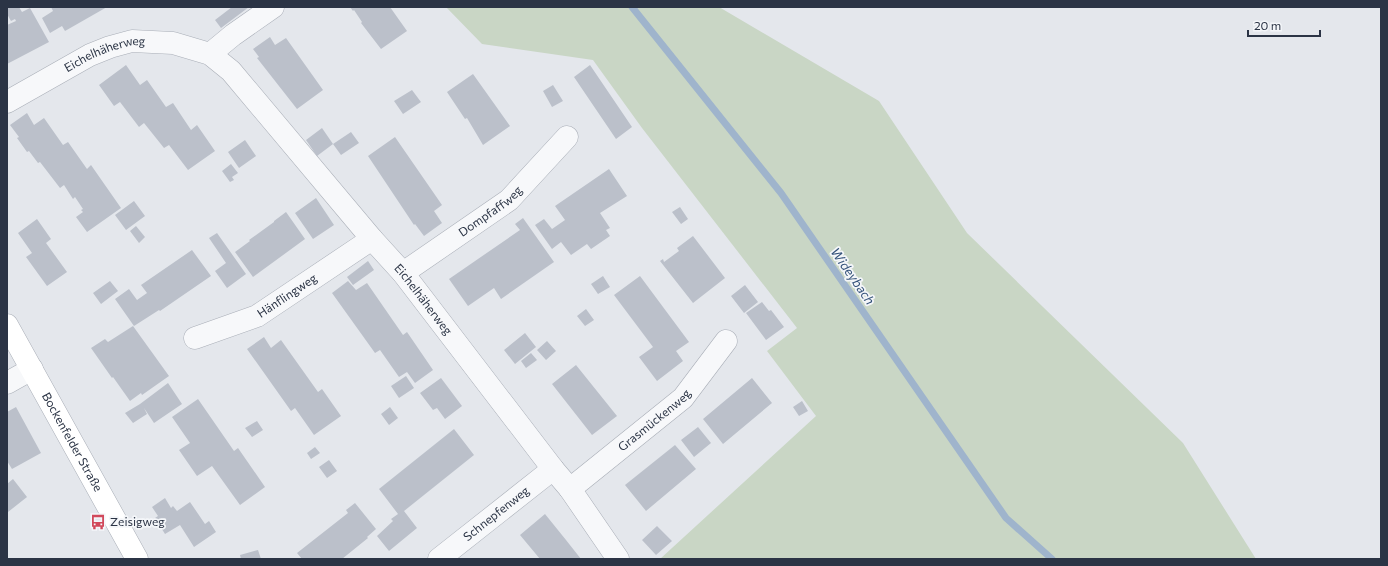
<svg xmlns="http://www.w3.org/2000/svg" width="1388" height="566" font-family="Commissioner,sans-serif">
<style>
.green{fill:#c9d6c5}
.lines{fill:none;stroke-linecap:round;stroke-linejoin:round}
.stream{stroke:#9fb4cc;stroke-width:7}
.building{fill:#bbc0ca}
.street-casing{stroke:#a9aeb7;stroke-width:23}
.secondary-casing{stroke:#a9aeb7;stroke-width:23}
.street{stroke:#f7f8fa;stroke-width:22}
.secondary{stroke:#fff;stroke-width:22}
.labels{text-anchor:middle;stroke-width:3.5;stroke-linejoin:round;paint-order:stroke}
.street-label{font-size:12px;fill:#2b3445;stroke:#f4f6f9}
.poi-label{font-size:12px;fill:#2b3445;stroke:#f4f6f9;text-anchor:start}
.water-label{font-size:13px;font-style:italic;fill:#34527a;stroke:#f4f6f9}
</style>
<rect width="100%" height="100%" fill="#e4e7ec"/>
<path class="green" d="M 446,7 L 719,7 L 879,101 L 967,233 L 1183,443 L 1256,559 L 660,559 L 816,416 L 767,351 L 797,328 L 642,128 L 593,60 L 482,44 Z"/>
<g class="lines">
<path class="stream" d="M 632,7 L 781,193 L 1006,518 L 1052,559"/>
</g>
<path class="building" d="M 7,7 L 19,7 L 22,12 L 30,8 L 49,42 L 7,64 L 7,25 L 16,21 L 15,19 L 11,21 L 7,14 Z
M 51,7 L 107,7 L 65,31 L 62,26 L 50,33 L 42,18 L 53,11 Z
M 232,7 L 249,7 L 221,28 L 215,20 Z
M 350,7 L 390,7 L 407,31 L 381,49 L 361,23 L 362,22 L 354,10 L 353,11 Z
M 270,37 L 275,45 L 286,38 L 323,90 L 297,109 L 257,58 L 259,57 L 253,49 Z
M 126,65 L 140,85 L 147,80 L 166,107 L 173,103 L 191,130 L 197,125 L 215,151 L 188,170 L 169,145 L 164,148 L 144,123 L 139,127 L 120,102 L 114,106 L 99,85 Z
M 590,65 L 632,127 L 616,139 L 574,77 Z
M 473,74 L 510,126 L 483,145 L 467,118 L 465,119 L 447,92 Z
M 553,85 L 563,101 L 552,107 L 543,91 Z
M 412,90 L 421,102 L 403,114 L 394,101 Z
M 27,113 L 34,125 L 44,118 L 63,145 L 68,142 L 87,169 L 91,165 L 121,208 L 87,232 L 76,217 L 83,212 L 81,210 L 83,209 L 75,197 L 73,199 L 64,185 L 60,188 L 40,162 L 38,163 L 29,151 L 27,152 L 17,138 L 19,137 L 10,125 Z
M 322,128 L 333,144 L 317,156 L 306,140 Z
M 351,132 L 359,143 L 341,155 L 333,144 Z
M 395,137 L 442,205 L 434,211 L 442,223 L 424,236 L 415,224 L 414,225 L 368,156 Z
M 245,140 L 256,156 L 239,168 L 228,152 Z
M 231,164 L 238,173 L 232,177 L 234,180 L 230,182 L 222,171 Z
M 609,169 L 627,196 L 600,213 L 610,228 L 606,230 L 610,236 L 591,249 L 587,244 L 571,255 L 561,242 L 552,249 L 535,225 L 544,219 L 552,229 L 565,220 L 555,206 Z
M 316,198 L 334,225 L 313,239 L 295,213 Z
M 134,201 L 145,216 L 126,230 L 115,215 Z
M 680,207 L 688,219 L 681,224 L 672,212 Z
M 286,212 L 305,239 L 253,277 L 235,252 L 250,241 L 249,240 L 274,222 L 274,221 Z
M 523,218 L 554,262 L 501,299 L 494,288 L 468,306 L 449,279 L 520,230 L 515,224 Z
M 37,219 L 51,239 L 46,243 L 67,272 L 47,286 L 26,257 L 32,253 L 18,233 Z
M 136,226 L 145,237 L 139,243 L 130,231 Z
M 217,233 L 246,274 L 227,288 L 215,271 L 226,263 L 209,238 Z
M 693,236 L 725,278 L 693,303 L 660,261 L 663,259 L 664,262 L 679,251 L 677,248 Z
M 192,250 L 211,276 L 160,311 L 159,310 L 134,326 L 115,299 L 129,289 L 137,300 L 147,293 L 141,285 Z
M 368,261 L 374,270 L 353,285 L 347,277 Z
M 603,276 L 610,287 L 598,294 L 591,284 Z
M 640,276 L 689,342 L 676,351 L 683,361 L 657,381 L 639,357 L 653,347 L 614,295 Z
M 110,281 L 118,291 L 101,304 L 93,293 Z
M 348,281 L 356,290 L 367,283 L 403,335 L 407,332 L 433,370 L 415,383 L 407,372 L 399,377 L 380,350 L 375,353 L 332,293 Z
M 745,285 L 758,302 L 744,313 L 731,296 Z
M 762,302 L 769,311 L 771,310 L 784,327 L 766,340 L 746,313 Z
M 586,309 L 594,320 L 585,326 L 577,316 Z
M 133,326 L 169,376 L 142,395 L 141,393 L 130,401 L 113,377 L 112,378 L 91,348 L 105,339 L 108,342 Z
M 525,333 L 536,347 L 515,364 L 504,350 Z
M 264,337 L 271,348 L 281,340 L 318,392 L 322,389 L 341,416 L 314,435 L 295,408 L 291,411 L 247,349 Z
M 547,341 L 556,351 L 546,360 L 537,350 Z
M 531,353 L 537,360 L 526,368 L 521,361 Z
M 576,365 L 617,416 L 592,435 L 552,384 Z
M 406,376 L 414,388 L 399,398 L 391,386 Z
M 441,378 L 462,406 L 445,419 L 437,408 L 433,410 L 420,393 Z
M 752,378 L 772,403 L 723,444 L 703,419 Z
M 168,383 L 182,404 L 154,423 L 144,408 L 147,414 L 133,423 L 125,413 L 140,404 Z
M 198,399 L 234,451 L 238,448 L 265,487 L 240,505 L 212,466 L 197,476 L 179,450 L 190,443 L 172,417 Z
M 802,401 L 808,411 L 799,416 L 793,407 Z
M 16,407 L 41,453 L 12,469 L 7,461 L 7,412 Z
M 390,407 L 398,418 L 389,425 L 381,414 Z
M 257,421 L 263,430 L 252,437 L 245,428 Z
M 698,427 L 711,443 L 694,457 L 681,440 Z
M 454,429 L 474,455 L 404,511 L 417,528 L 389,551 L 377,536 L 393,521 L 391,519 L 398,514 L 379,489 Z
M 675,445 L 696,469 L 646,511 L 625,485 Z
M 315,447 L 320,453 L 311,459 L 307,453 Z
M 329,460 L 337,471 L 327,478 L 319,467 Z
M 13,479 L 27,497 L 8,512 L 7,510 L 7,484 Z
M 165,498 L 171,508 L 173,506 L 177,511 L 190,502 L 205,524 L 209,521 L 216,532 L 194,547 L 180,525 L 165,534 L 155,518 L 158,516 L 152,507 Z
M 355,503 L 376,529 L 367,537 L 368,538 L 342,559 L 302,559 L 297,553 L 348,513 L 346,510 Z
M 545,514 L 566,540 L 581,559 L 540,559 L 520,535 Z
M 657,526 L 672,541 L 656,555 L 642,540 Z
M 258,550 L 261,559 L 241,559 L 240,555 Z"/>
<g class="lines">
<g class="street-casing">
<g id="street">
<path d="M 210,54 L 233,35 L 273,7"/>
<path id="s1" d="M 7,102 L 90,55 L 110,47 L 132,41 L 173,43 L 210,54 L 231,71 L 372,239 L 403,273 L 553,469 L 570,489 L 618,559"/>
<path id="s2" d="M 403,273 L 509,200 L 567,137"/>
<path id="s3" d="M 195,338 L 257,316 L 372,239"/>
<path d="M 7,383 L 32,369"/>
<path id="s4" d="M 570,489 L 683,398 L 726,341"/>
<path id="s5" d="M 439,559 L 553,469"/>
</g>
</g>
<g class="secondary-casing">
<g id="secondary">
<path id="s6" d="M 7,325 L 137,559"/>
</g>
</g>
<use href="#street" class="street"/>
<use href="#secondary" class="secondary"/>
</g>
<defs>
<g id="bus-bare" transform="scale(1.2)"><path d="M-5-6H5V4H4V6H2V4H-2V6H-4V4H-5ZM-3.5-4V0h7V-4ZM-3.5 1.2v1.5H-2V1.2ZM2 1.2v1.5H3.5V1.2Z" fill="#d1495b" stroke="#f4f6f9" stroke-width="2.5" paint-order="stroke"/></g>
</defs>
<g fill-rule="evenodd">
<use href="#bus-bare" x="98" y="522"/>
</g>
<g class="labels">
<g class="street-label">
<text dy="4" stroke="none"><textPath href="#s1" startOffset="110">Eichelhäherweg</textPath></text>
<text dy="4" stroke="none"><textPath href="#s2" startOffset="107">Dompfaffweg</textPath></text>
<text dy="4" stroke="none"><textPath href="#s3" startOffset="102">Hänflingweg</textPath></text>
<text dy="4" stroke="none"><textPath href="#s1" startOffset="545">Eichelhäherweg</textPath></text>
<text dy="4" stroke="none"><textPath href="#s4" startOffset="109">Grasmückenweg</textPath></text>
<text dy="4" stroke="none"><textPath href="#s6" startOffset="134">Bockenfelder Straße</textPath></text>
<text dy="4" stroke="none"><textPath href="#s5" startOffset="73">Schnepfenweg</textPath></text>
</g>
<g class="poi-label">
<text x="110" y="526">Zeisigweg</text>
</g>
<g class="water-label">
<text transform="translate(853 276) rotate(55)" y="5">Wideybach</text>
</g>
</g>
<rect width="1388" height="566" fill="none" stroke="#2b3445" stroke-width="16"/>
<path d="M1248 30v6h72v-6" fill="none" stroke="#2b3445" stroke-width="2"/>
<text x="1254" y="30" font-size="12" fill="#2b3445" stroke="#f4f6f9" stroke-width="3" paint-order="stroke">20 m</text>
</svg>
